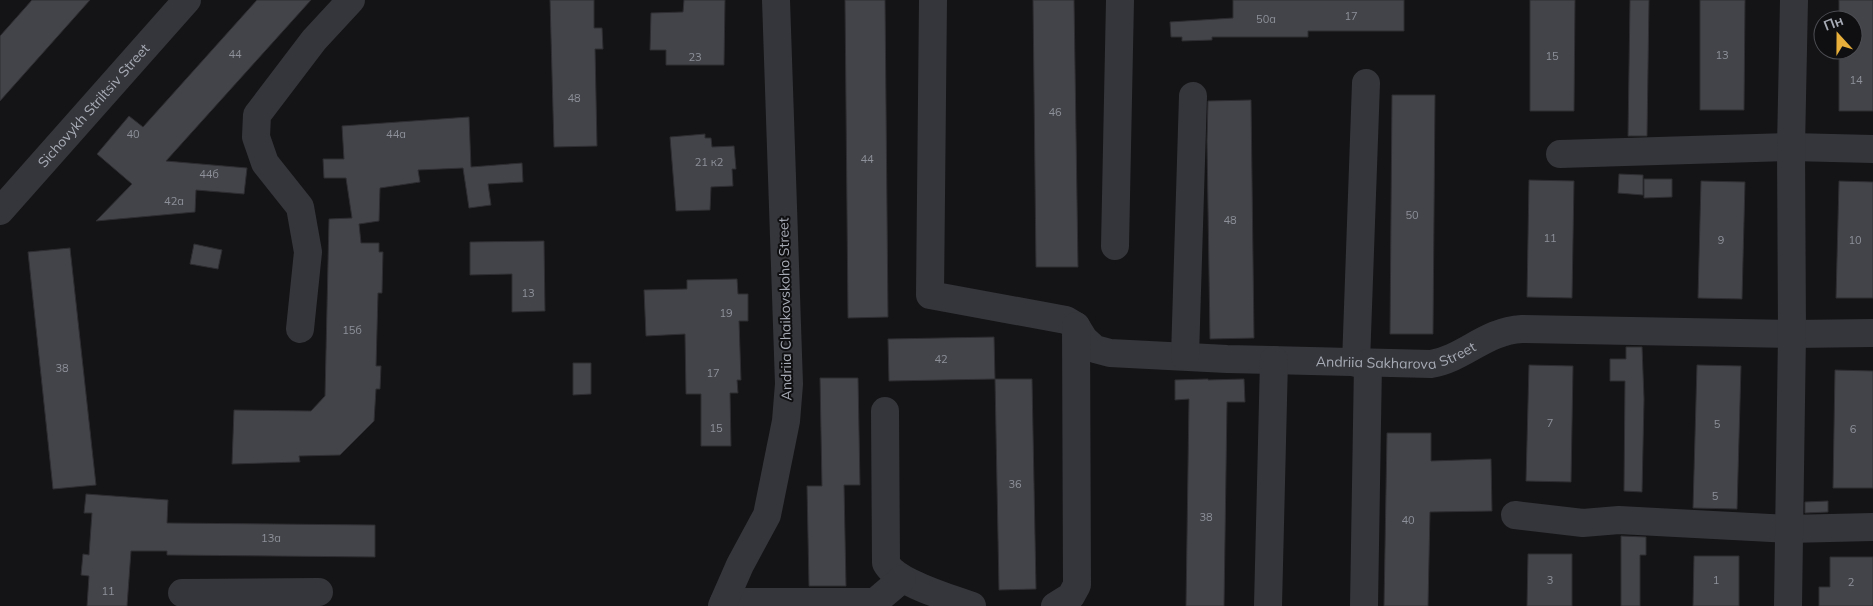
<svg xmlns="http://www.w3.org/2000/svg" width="1873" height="606" font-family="Mulish,sans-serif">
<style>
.building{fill:#434449;stroke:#2e2e32}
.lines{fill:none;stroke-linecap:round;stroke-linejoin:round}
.minor{stroke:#35363b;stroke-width:28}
.labels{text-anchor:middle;stroke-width:4;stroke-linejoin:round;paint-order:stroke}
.number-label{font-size:11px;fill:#8e919a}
.street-label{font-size:14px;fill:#a7abb5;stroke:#0f0f11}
</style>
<rect width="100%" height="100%" fill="#141416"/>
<path class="building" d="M 32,0 L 90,0 L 0,101 L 0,36 Z
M 257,0 L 311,0 L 166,161 L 247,168 L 244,194 L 196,190 L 195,212 L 96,221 L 132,184 L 97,154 L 129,116 L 143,127 Z
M 550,0 L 594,0 L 594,28 L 602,28 L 603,49 L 595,49 L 597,146 L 554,147 Z
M 684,0 L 725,0 L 724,65 L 666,65 L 666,50 L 650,50 L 651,13 L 683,12 Z
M 845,0 L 885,0 L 888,317 L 848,318 Z
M 1033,0 L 1074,0 L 1078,267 L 1036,267 Z
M 1233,0 L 1404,0 L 1404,31 L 1308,31 L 1308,37 L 1212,37 L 1212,40 L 1182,41 L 1182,37 L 1171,37 L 1170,22 L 1233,18 Z
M 1530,0 L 1575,0 L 1574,111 L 1530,111 Z
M 1630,0 L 1649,0 L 1647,136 L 1628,136 Z
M 1700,0 L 1745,0 L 1744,110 L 1700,110 Z
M 1839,0 L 1873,0 L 1873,111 L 1839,111 L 1839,50 L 1853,50 L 1853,20 L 1839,20 Z
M 1392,95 L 1435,95 L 1433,334 L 1390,334 Z
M 1251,100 L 1254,338 L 1210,339 L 1207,141 L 1208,101 Z
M 469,117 L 471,167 L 522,163 L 523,182 L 488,184 L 491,205 L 469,208 L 463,168 L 418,170 L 420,182 L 380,188 L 379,221 L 359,224 L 361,243 L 379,243 L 379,252 L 383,252 L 382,293 L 378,293 L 376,366 L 381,366 L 380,389 L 376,389 L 374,421 L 340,455 L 299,456 L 300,462 L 232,464 L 234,410 L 311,411 L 325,396 L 329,219 L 352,218 L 346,178 L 324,178 L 323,159 L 344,159 L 342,126 Z
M 705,134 L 705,138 L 711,138 L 712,147 L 734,146 L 736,169 L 732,169 L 733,186 L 711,187 L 710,210 L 676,211 L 670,137 Z
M 1619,174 L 1643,175 L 1643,195 L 1618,193 Z
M 1644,179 L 1672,179 L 1672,197 L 1644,198 Z
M 1529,180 L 1574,181 L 1572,298 L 1527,297 Z
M 1701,181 L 1745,182 L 1742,299 L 1698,298 Z
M 1839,181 L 1873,182 L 1873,298 L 1836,298 Z
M 544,241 L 545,311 L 512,312 L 512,274 L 470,275 L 470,242 Z
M 194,244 L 222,250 L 218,269 L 190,264 Z
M 70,248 L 96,485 L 53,489 L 28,252 Z
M 737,279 L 738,294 L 748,294 L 748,321 L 739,321 L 741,380 L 737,380 L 738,393 L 730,393 L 731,446 L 701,446 L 701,394 L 686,394 L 685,334 L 646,336 L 644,290 L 687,289 L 687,280 Z
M 994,337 L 995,379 L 889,381 L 888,339 Z
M 1626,347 L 1642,347 L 1644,399 L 1642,492 L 1624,491 L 1625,381 L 1610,381 L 1610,359 L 1626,359 Z
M 573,363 L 591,363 L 591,394 L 573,395 Z
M 1529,365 L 1573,366 L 1571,482 L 1526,481 Z
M 1697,365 L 1741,366 L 1737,509 L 1693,508 Z
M 1835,370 L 1873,371 L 1873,488 L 1833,488 Z
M 820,378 L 858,378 L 860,485 L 844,485 L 846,586 L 809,586 L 807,486 L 822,486 Z
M 995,379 L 1032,379 L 1036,589 L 999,590 Z
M 1208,379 L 1208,380 L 1244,379 L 1245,402 L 1227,402 L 1224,606 L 1186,606 L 1189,399 L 1175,400 L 1175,380 Z
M 1387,433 L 1431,433 L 1431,461 L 1491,459 L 1492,511 L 1430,512 L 1428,606 L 1384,606 Z
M 86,494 L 168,500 L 167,523 L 375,525 L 375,557 L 167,555 L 167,551 L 131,551 L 127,606 L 87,606 L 89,576 L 81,575 L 83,554 L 89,555 L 92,513 L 84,513 Z
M 1828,501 L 1828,512 L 1805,513 L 1805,502 Z
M 1621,536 L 1646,537 L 1646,555 L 1640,555 L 1640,606 L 1621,606 Z
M 1528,554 L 1572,554 L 1572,606 L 1527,606 Z
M 1694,556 L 1739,556 L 1739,606 L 1693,606 Z
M 1830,557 L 1873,557 L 1873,606 L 1819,606 L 1819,587 L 1830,587 Z"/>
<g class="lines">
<g class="minor">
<path id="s1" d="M 933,0 L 930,295 L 1066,320 L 1076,326 L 1084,339 L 1095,349 L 1110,353 L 1227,359 L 1431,364 C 1465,358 1485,331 1522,329 L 1792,334 L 1873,333"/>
<path d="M 1560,154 L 1791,147 L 1873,149"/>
<path id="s2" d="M 0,211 L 187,0"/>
<path d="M 1115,246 L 1120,0"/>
<path d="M 300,329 L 308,252 L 300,207 L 265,163 L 256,137 L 257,115 L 314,40 L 351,0"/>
<path d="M 1185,356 L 1193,96"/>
<path d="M 1356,363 L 1366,83"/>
<path d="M 885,411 L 886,563 C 896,583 950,598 972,606"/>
<path d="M 1515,515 L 1583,523 L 1619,520 L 1788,529 L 1873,527"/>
<path d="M 182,593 L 319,592"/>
<path d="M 724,602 L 875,602 L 902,579"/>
<path d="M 722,606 L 740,565 L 767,515 L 786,421 L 789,384 L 776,0"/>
<path d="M 1055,606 L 1071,596 L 1077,585 L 1076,326"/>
<path d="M 1268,606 L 1274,360"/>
<path d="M 1364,606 L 1368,363"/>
<path d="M 1788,606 L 1792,334 L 1791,147 L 1794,0"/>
</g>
</g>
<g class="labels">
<g class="number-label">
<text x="1351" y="20">17</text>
<text x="1266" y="23">50а</text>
<text x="235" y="58">44</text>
<text x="1722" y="59">13</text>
<text x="1552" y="60">15</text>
<text x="695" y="61">23</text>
<text x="1856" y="84">14</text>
<text x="574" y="102">48</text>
<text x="1055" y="116">46</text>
<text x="133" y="138">40</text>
<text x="396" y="138">44а</text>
<text x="867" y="163">44</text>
<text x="709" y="166">21 к2</text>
<text x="209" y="178">44б</text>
<text x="174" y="205">42а</text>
<text x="1412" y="219">50</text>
<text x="1230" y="224">48</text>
<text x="1550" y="242">11</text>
<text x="1721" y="244">9</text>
<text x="1855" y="244">10</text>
<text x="528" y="297">13</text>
<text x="726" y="317">19</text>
<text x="352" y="334">15б</text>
<text x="941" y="363">42</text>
<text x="62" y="372">38</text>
<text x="713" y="377">17</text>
<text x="1550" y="427">7</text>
<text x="1717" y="428">5</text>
<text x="716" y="432">15</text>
<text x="1853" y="433">6</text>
<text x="1015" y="488">36</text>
<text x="1715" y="500">5</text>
<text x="1206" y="521">38</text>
<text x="1408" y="524">40</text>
<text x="271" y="542">13а</text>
<text x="1550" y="584">3</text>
<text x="1716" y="584">1</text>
<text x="1851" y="586">2</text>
<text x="108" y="595">11</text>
</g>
<g class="street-label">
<text dy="5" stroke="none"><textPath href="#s2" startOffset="141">Sichovykh Striltsiv Street</textPath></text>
<text transform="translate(785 309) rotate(-91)" y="5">Andriia Chaikovskoho Street</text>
<text dy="5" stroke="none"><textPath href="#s1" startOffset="778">Andriia Sakharova Street</textPath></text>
</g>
</g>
<g transform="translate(1838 35) rotate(339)"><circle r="24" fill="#0f0f11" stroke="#4c4d53"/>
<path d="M0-4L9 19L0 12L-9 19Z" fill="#e8af3a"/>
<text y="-8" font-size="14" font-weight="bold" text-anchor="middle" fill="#a7abb5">Пн</text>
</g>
</svg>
